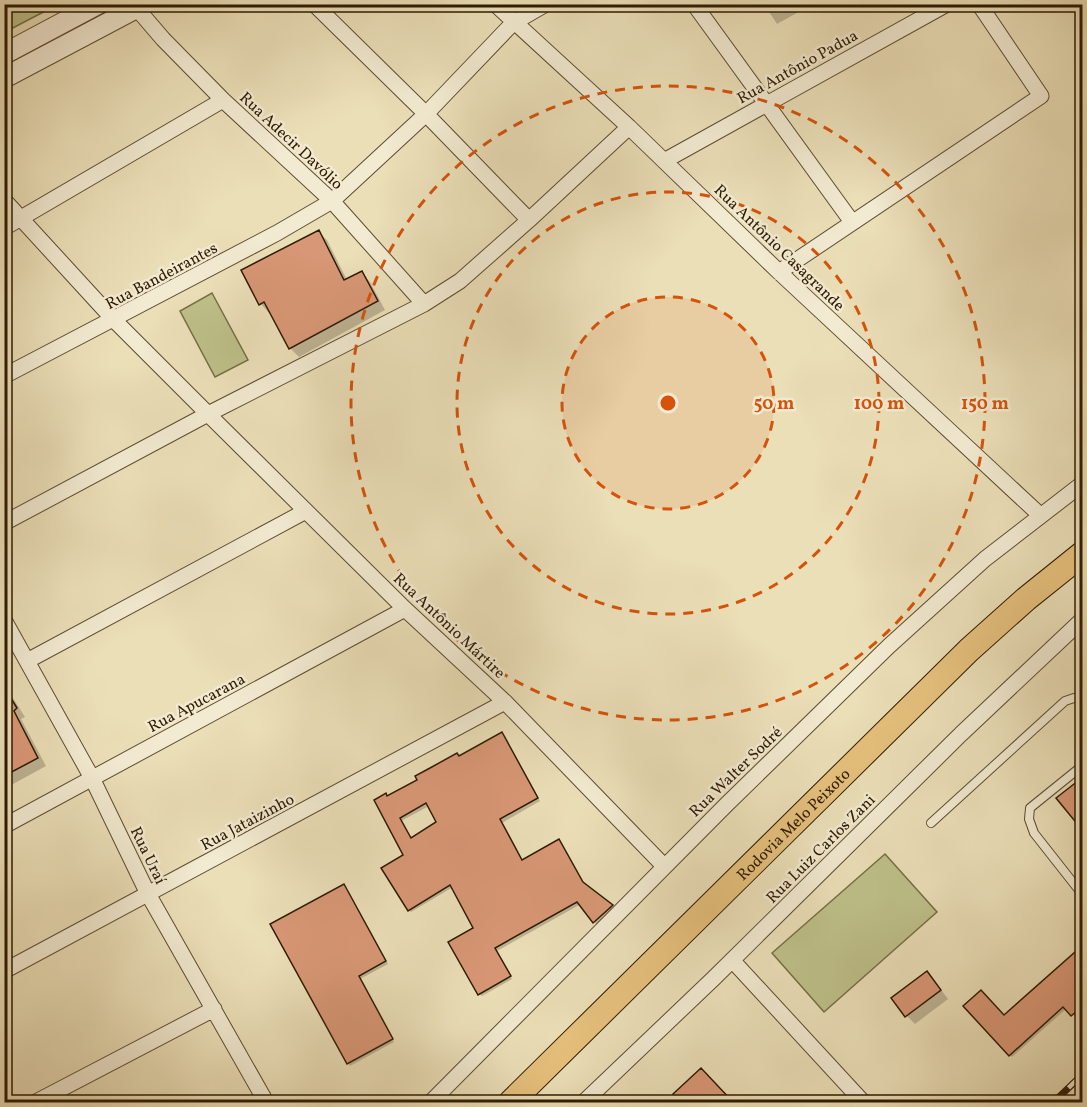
<svg xmlns="http://www.w3.org/2000/svg" width="1087" height="1107" font-family="Vollkorn,serif">
<style>
.green{fill:#bec08a;stroke:#766e46;stroke-width:1.5}
.shadow{fill:#0003;fill-rule:evenodd}
.building{fill:#d89776;stroke:#2e1b02;stroke-width:1.5;fill-rule:evenodd}
.lines{fill:none;stroke-linecap:round;stroke-linejoin:round}
.service-casing{stroke:#5d4c30;stroke-width:10}
.minor-casing{stroke:#5d4c30;stroke-width:17}
.tertiary-casing{stroke:#5d4c30;stroke-width:22}
.primary-casing{stroke:#2e1b02;stroke-width:26}
.service{stroke:#f2ead1;stroke-width:8}
.minor{stroke:#f2ead1;stroke-width:15}
.tertiary{stroke:#f2ead1;stroke-width:20}
.primary{stroke:#e6c07c;stroke-width:24}
.rail-casing{stroke:#2e1b02;stroke-width:7}
.rail{stroke:#f2ead1;stroke-width:4.5;stroke-dasharray:14;stroke-linecap:butt}
.ring{fill:none;stroke:#d5530b;stroke-width:3;stroke-dasharray:10 8}
.labels{text-anchor:middle;stroke-width:5;stroke-linejoin:round;paint-order:stroke}
.street-label{font-size:16px;fill:#2e1b02;stroke:#f2ead1}
.centre{fill:#d5530b;stroke:#f2ead1;stroke-width:3}
.ring-label{font-size:18px;text-anchor:middle;font-weight:bold;fill:#d5530b;stroke:#f2ead1;stroke-width:5;stroke-linejoin:round;paint-order:stroke}
</style>
<rect width="100%" height="100%" fill="#ebdfb8"/>
<filter id="stains"><feTurbulence type="fractalNoise" baseFrequency=".00333" numOctaves="4"/><feColorMatrix values="0 0 0 0 .2 0 0 0 0 .09 0 0 0 0 .02 0 0 0 .5 -.17"/></filter>
<radialGradient id="worn" r=".72"><stop offset=".6" stop-color="#630" stop-opacity="0"/><stop offset="1" stop-color="#630" stop-opacity=".3"/></radialGradient>
<path class="green" d="M 5,4 L 57,4 L 57,5 L 5,32 Z
M 212,293 L 248,360 L 215,377 L 180,311 Z
M 885,854 L 937,912 L 824,1012 L 772,953 Z"/>
<path class="shadow" d="M 51,4 L 64,4 L 56,9 Z
M 764,4 L 813,4 L 777,24 Z
M 318,232 L 327,240 L 347,280 L 362,273 L 370,282 L 385,310 L 299,357 L 290,348 L 271,312 L 269,313 L 261,304 Z
M 4,684 L 25,717 L 21,719 L 46,766 L 4,789 Z
M 502,734 L 540,801 L 502,823 L 523,861 L 559,841 L 585,885 L 614,909 L 597,925 L 581,904 L 497,951 L 512,979 L 482,996 L 479,994 L 475,928 L 453,887 L 411,912 L 409,910 L 405,855 L 388,798 ZM 429,806 L 438,823 L 412,839 L 401,821 Z
M 346,888 L 388,964 L 360,979 L 394,1042 L 350,1066 L 348,1063 Z
M 1082,947 L 1082,1010 L 1075,1017 L 1067,1008 L 1012,1057 L 966,1006 L 1005,1017 Z
M 935,982 L 948,999 L 915,1024 L 907,1016 Z
M 701,1070 L 732,1102 L 683,1102 L 675,1094 Z"/>
<path class="building" d="M 319,230 L 344,280 L 362,271 L 378,301 L 289,349 L 264,302 L 259,305 L 241,270 Z
M 4,687 L 17,708 L 14,711 L 38,758 L 4,776 Z
M 502,732 L 538,798 L 500,819 L 522,860 L 559,839 L 583,882 L 613,905 L 593,923 L 577,902 L 495,948 L 511,976 L 478,995 L 448,942 L 473,928 L 450,885 L 408,911 L 381,868 L 403,855 L 374,800 L 386,793 L 387,796 L 417,780 L 415,776 L 430,768 L 457,753 L 459,756 ZM 426,803 L 436,822 L 411,838 L 400,818 Z
M 1083,777 L 1083,831 L 1056,798 Z
M 344,884 L 386,961 L 359,976 L 393,1039 L 347,1064 L 270,924 Z
M 1083,945 L 1083,1006 L 1071,1016 L 1063,1007 L 1009,1056 L 963,1006 L 981,990 L 1004,1015 Z
M 927,971 L 941,990 L 905,1017 L 891,998 Z
M 701,1068 L 733,1102 L 681,1102 L 673,1094 Z"/>
<g class="lines">
<g class="service-casing">
<path id="service" d="M 1082,766 L 1030,808 L 1029,819 L 1034,833 L 1082,894
M 931,823 L 1065,701 L 1074,698 L 1082,699"/>
</g>
<g class="minor-casing">
<path id="minor" d="M 133,4 L 163,39 L 223,100 L 332,201 L 424,304
M 314,4 L 426,114 L 529,220
M 495,4 L 629,127 L 779,272 L 1040,515
M 694,4 L 852,222
M 664,161 L 947,4
M 4,200 L 114,320 L 208,414 L 405,609 L 505,702 L 664,866
M 4,228 L 223,100
M 779,272 L 1041,96 L 979,4
M 4,376 L 277,233 L 332,201 L 426,114 L 513,23 L 546,4
M 4,523 L 208,414 L 424,304 L 460,281 L 529,220 L 629,127
M 4,620 L 92,778 L 148,894 L 266,1102
M 27,661 L 306,511
M 4,826 L 405,609
M 732,960 L 863,1102
M 4,971 L 505,702
M 36,1102 L 214,1009
M 431,1102 L 727,804 L 889,646 L 985,559 L 1082,484
M 584,1102 L 714,978 L 961,734 L 1082,620"/>
</g>
<g class="tertiary-casing">
<path id="tertiary" d="M 4,54 L 98,4
M 4,78 L 144,4"/>
</g>
<g class="primary-casing">
<g id="primary">
<path id="s1" d="M 511,1102 L 969,650 L 1026,599 L 1082,554"/>
</g>
</g>
<use href="#service" class="service"/>
<use href="#minor" class="minor"/>
<use href="#tertiary" class="tertiary"/>
<use href="#primary" class="primary"/>
<g class="rail-casing">
<path id="rail" d="M 1045,1102 L 1059,1097 L 1082,1075"/>
</g>
<use href="#rail" class="rail"/>
</g>
<circle cx="668" cy="403" r="106" fill="#d5530b" fill-opacity=".12"/>
<g class="ring">
<circle cx="668" cy="403" r="106"/>
<circle cx="668" cy="403" r="211"/>
<circle cx="668" cy="403" r="317"/>
</g>
<g class="labels">
<g class="street-label">
<text transform="translate(797 66) rotate(-29)" y="6">Rua Antônio Padua</text>
<text transform="translate(292 140) rotate(43)" y="6">Rua Adecir Davólio</text>
<text transform="translate(780 247) rotate(44)" y="6">Rua Antônio Casagrande</text>
<text transform="translate(161 275) rotate(-28)" y="6">Rua Bandeirantes</text>
<text transform="translate(450 625) rotate(43)" y="6">Rua Antônio Mártire</text>
<text transform="translate(196 702) rotate(-28)" y="6">Rua Apucarana</text>
<text transform="translate(735 771) rotate(-44)" y="6">Rua Walter Sodré</text>
<text transform="translate(247 821) rotate(-28)" y="6">Rua Jataizinho</text>
<text dy="6" stroke="none"><textPath href="#s1" startOffset="396">Rodovia Melo Peixoto</textPath></text>
<text transform="translate(820 848) rotate(-45)" y="6">Rua Luiz Carlos Zani</text>
<text transform="translate(149 855) rotate(64)" y="6">Rua Uraí</text>
</g>
</g>
<circle cx="668" cy="403" r="9" class="centre"/>
<g class="ring-label">
<text x="774" y="409">50 m</text>
<text x="879" y="409">100 m</text>
<text x="985" y="409">150 m</text>
</g>
<rect width="1087" height="1107" fill="none" stroke="#ebdfb8" stroke-width="24"/>
<rect x="6" y="6" width="1075" height="1095" fill="none" stroke="#2e1b02" stroke-width="3"/>
<rect x="12" y="12" width="1063" height="1083" fill="none" stroke="#2e1b02" stroke-width="1.5"/>
<rect width="100%" height="100%" filter="url(#stains)"/>
<rect width="100%" height="100%" fill="url(#worn)"/>
</svg>
